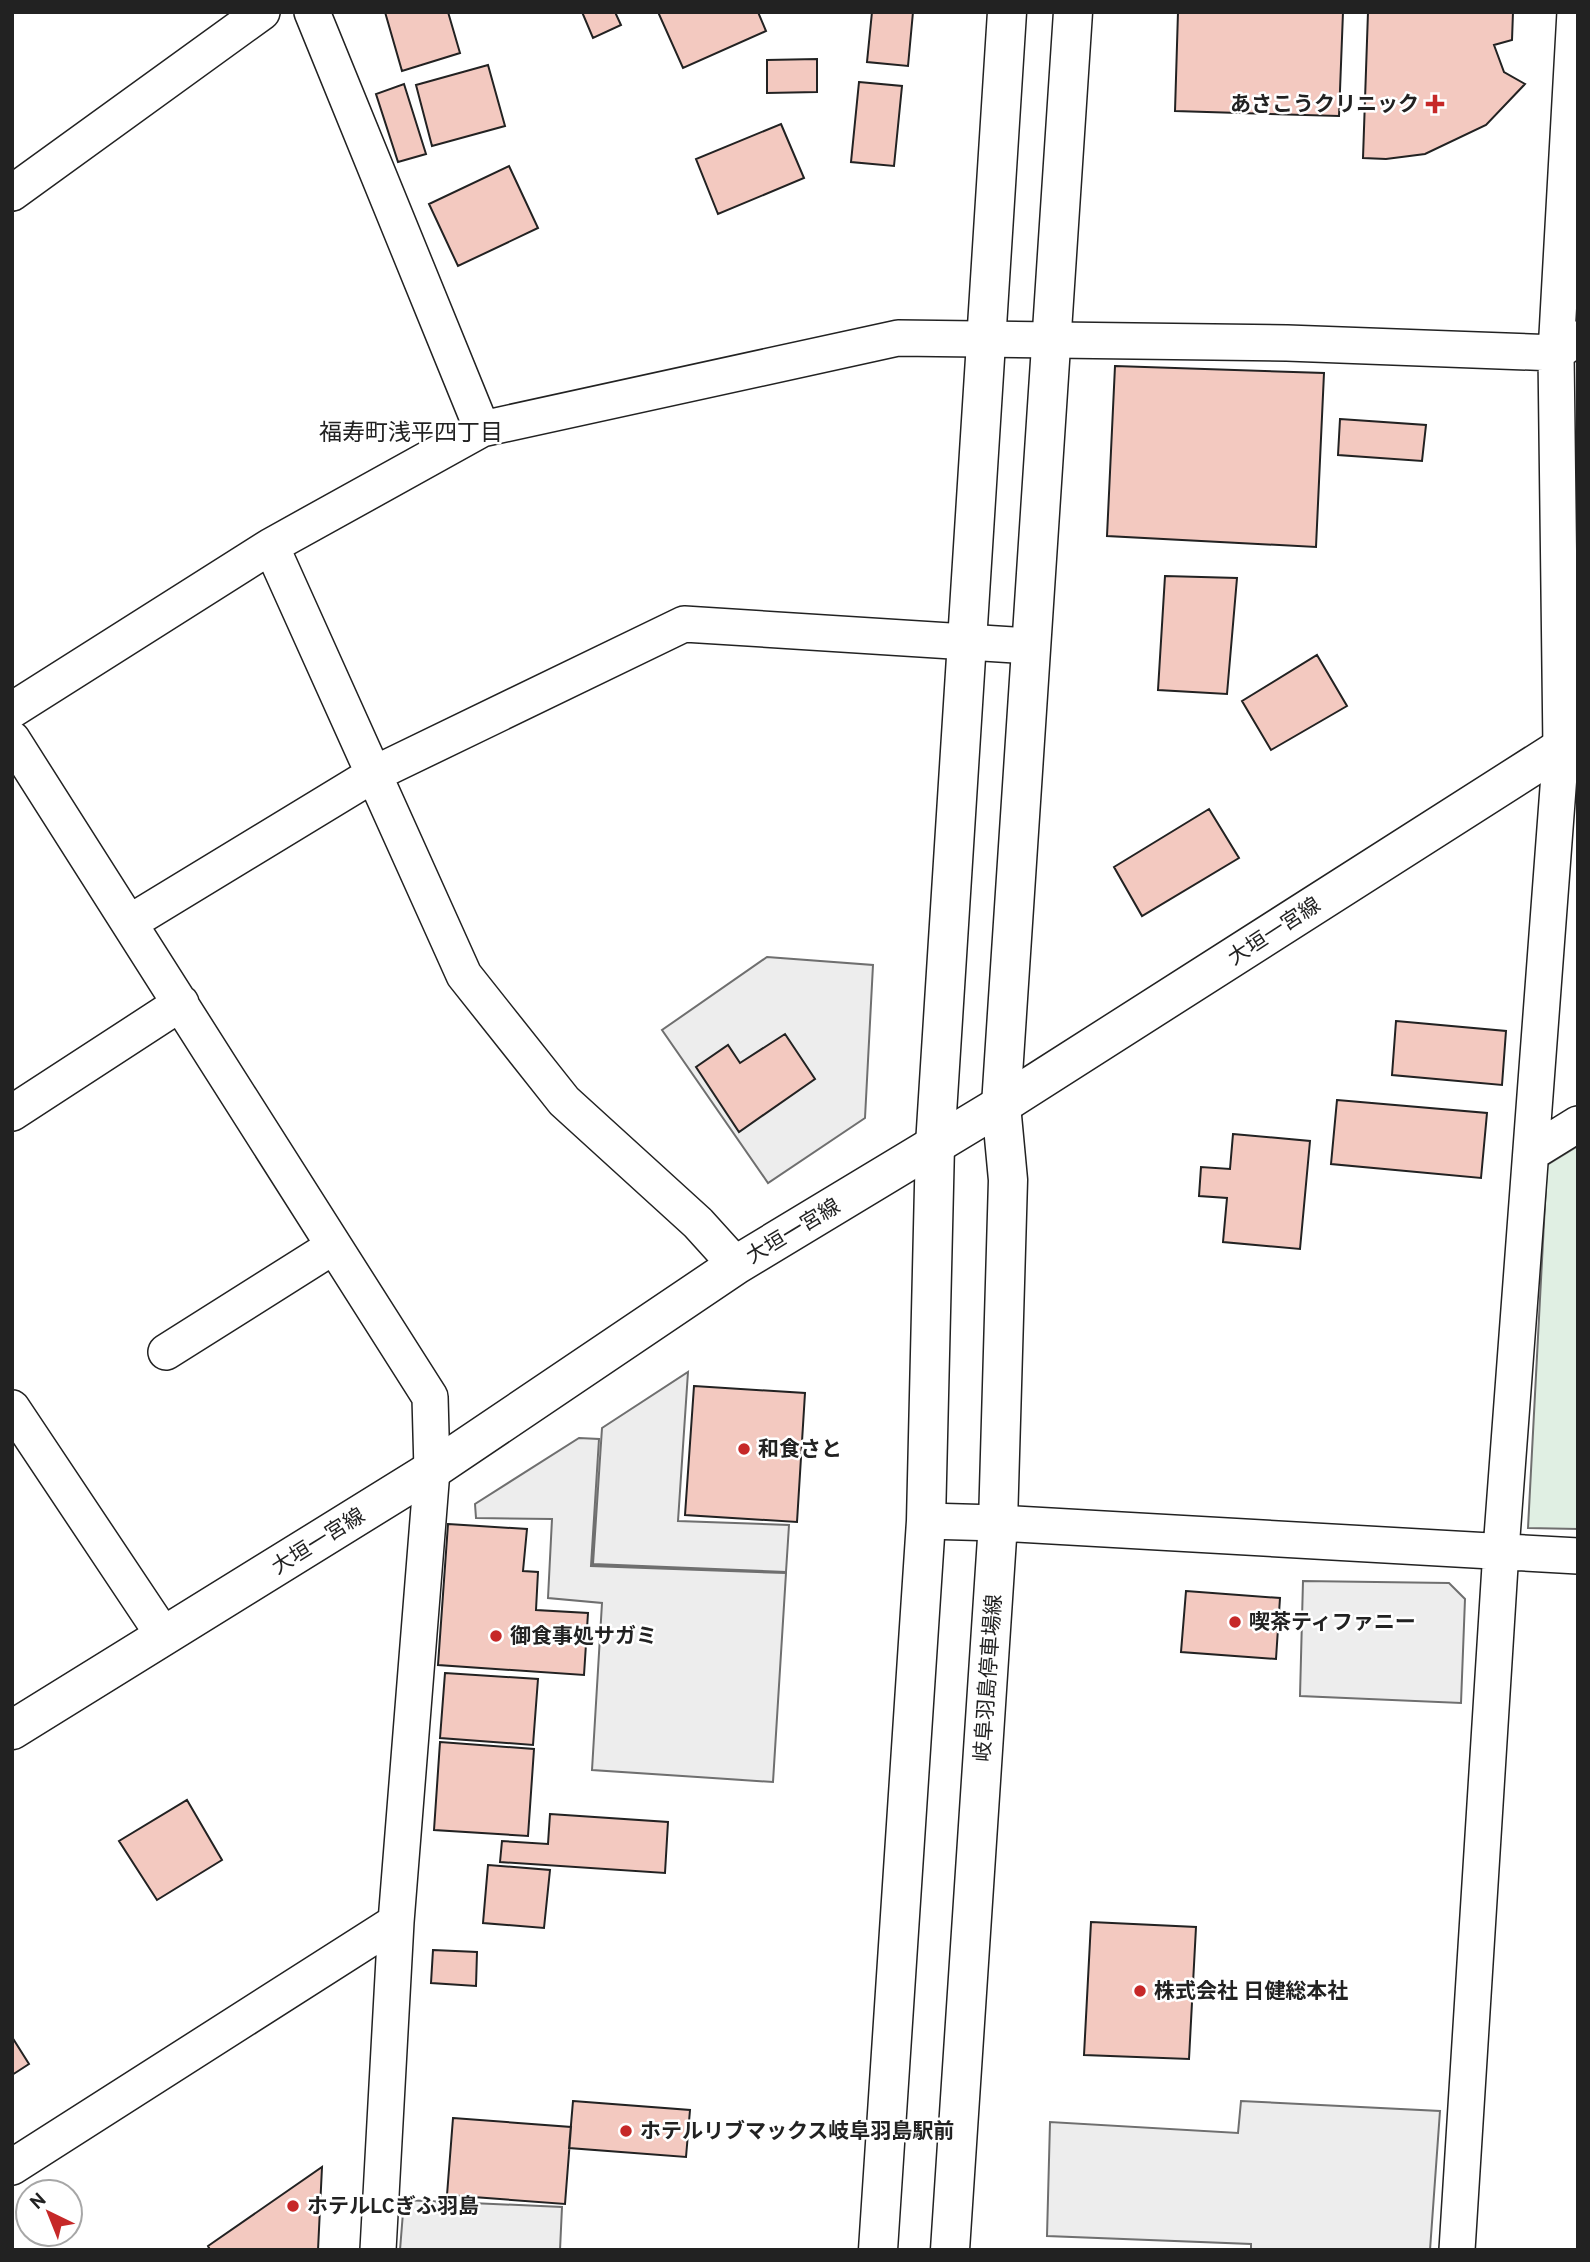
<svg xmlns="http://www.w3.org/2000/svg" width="1590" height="2262" font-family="Overpass,'Noto Sans JP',sans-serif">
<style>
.green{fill:#e0efe3;stroke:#6f6f6f;stroke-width:2}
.parking{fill:#ededed;stroke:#6f6f6f;stroke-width:2}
.building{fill:#f3c9c0;stroke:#222;stroke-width:2}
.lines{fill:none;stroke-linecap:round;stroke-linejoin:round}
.minor-casing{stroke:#222;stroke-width:38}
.tertiary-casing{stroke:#222;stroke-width:41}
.secondary-casing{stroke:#222;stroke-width:41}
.primary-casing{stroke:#222;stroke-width:41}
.minor{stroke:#fff;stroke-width:35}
.tertiary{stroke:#fff;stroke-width:38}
.secondary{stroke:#fff;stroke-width:38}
.primary{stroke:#fff;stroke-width:38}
.poi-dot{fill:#c62828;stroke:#fff;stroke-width:2.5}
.labels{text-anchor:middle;stroke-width:5;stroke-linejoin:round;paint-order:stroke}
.poi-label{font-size:21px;font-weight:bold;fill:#222;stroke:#fff;text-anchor:start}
.street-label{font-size:21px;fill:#222;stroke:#fff}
.neighbourhood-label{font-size:23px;fill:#222;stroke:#fff}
</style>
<rect width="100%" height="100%" fill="#fff"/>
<path class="green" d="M 1578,1146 L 1578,1529 L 1528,1528 L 1547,1165 Z"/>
<path class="parking" d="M 767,957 L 873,965 L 865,1118 L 768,1183 L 662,1030 Z
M 688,1372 L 678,1521 L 789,1525 L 786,1572 L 593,1564 L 602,1428 Z
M 579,1438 L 599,1439 L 591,1566 L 786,1573 L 773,1782 L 592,1770 L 602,1603 L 548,1598 L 552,1519 L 476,1518 L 475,1504 Z
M 1303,1581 L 1449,1583 L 1465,1599 L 1461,1703 L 1300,1696 Z
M 1241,2101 L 1440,2111 L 1430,2250 L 1251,2250 L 1251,2244 L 1047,2236 L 1050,2122 L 1238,2133 Z
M 404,2200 L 562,2207 L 560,2250 L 400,2250 Z"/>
<path class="building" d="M 385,12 L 448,12 L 460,53 L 402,71 Z
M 582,12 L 615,12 L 621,25 L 593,38 Z
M 658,12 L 758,12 L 766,31 L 683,68 Z
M 872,12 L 913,12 L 908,66 L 867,62 Z
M 1178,12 L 1343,12 L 1339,116 L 1175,111 Z
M 1368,12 L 1513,12 L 1512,40 L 1494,45 L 1504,72 L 1525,84 L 1486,125 L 1425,154 L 1386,159 L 1363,158 Z
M 817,59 L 817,92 L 767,93 L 767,60 Z
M 488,65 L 505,126 L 432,146 L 416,85 Z
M 859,82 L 902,86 L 894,166 L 851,162 Z
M 404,84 L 426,154 L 398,162 L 376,94 Z
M 781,124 L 804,178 L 718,214 L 696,159 Z
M 509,166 L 538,228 L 458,266 L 429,204 Z
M 1115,366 L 1324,373 L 1316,547 L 1107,536 Z
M 1340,419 L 1426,425 L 1422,461 L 1338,455 Z
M 1165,576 L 1237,578 L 1227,694 L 1158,690 Z
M 1317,655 L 1347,706 L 1271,750 L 1242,701 Z
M 1209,809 L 1239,858 L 1142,916 L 1114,867 Z
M 1396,1021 L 1506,1031 L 1502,1085 L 1392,1075 Z
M 785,1034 L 815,1079 L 739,1132 L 696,1067 L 728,1045 L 740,1063 Z
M 1337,1100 L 1487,1113 L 1481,1178 L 1331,1164 Z
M 1233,1134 L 1310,1141 L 1300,1249 L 1223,1242 L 1227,1198 L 1199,1196 L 1201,1167 L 1230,1169 Z
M 694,1386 L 805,1393 L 797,1522 L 685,1515 Z
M 448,1524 L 527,1529 L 523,1571 L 538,1572 L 536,1610 L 588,1613 L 584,1675 L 438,1665 Z
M 1186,1591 L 1280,1598 L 1276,1659 L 1181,1652 Z
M 445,1673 L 538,1679 L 533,1745 L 440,1738 Z
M 440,1742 L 534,1749 L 528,1836 L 434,1830 Z
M 187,1800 L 222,1860 L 157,1900 L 119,1841 Z
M 550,1814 L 668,1822 L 665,1873 L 500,1862 L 502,1841 L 548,1844 Z
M 488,1865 L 550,1870 L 544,1928 L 483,1923 Z
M 1091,1922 L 1196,1927 L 1189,2059 L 1084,2055 Z
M 433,1950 L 477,1952 L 476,1986 L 431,1983 Z
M 12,2037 L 29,2064 L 12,2075 Z
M 573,2101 L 690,2110 L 686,2157 L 569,2148 Z
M 453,2118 L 571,2127 L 565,2204 L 447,2195 Z
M 322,2167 L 318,2250 L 210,2250 L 208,2246 Z"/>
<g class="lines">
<g class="minor-casing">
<path id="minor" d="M 312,12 L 482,429
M 12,193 L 262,12
M 271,546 L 464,975 L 564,1101 L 698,1223 L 736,1265
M 12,710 L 271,546 L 482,429 L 898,338 L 1287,343 L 1556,353 L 1576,339
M 12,739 L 430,1397 L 432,1470 L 396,1922 L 378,2250
M 129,923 L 374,774 L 684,624 L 1031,646
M 12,1113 L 181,1003
M 1531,1153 L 1578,1124
M 166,1352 L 334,1246
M 12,1408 L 164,1636
M 926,1521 L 998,1523 L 1578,1556
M 12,2167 L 396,1922
M 1457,2250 L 1501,1550 L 1561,748 L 1556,353 L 1575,12"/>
</g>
<g class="tertiary-casing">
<path id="tertiary" d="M 1001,1105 L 1073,12
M 935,1145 L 1007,12"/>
</g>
<g class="secondary-casing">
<path id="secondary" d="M 878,2250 L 926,1521 L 935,1145
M 950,2250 L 998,1523 L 1008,1180 L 1001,1105"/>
</g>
<g class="primary-casing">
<path id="primary" d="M 12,1730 L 432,1470 L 736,1265 L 1001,1105 L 1578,737"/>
</g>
<use href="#minor" class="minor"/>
<use href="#tertiary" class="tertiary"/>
<use href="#secondary" class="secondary"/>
<use href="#primary" class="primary"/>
</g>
<g class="poi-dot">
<path d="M1431.5 93.5h7v7h7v7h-7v7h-7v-7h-7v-7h7z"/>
<circle cx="744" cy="1449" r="7"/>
<circle cx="1235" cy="1622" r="7"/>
<circle cx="496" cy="1636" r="7"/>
<circle cx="1140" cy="1991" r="7"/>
<circle cx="626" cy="2131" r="7"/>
<circle cx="293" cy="2206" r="7"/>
</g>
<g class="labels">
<g class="poi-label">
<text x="1419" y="111" text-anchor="end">あさこうクリニック</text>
<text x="758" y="1456">和食さと</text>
<text x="1249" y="1629">喫茶ティファニー</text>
<text x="510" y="1643">御食事処サガミ</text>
<text x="1154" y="1998">株式会社 日健総本社</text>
<text x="640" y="2138">ホテルリブマックス岐阜羽島駅前</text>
<text x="307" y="2213">ホテルLCぎふ羽島</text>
</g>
<g class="street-label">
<text transform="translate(1274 931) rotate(-33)" y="7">大垣一宮線</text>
<text transform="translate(793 1231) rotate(-31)" y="7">大垣一宮線</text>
<text transform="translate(318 1541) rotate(-32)" y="7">大垣一宮線</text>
<text transform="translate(988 1678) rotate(-86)" y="7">岐阜羽島停車場線</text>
</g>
<g class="neighbourhood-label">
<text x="411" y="440">福寿町浅平四丁目</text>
</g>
</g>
<rect width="1590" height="2262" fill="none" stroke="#222222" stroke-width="28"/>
<g transform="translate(49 2213) rotate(317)"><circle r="33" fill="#ffffff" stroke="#a7a7a7" stroke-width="2"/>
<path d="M0-5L12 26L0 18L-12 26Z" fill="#c62828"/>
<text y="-10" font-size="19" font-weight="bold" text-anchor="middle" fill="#222222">N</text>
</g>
</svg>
